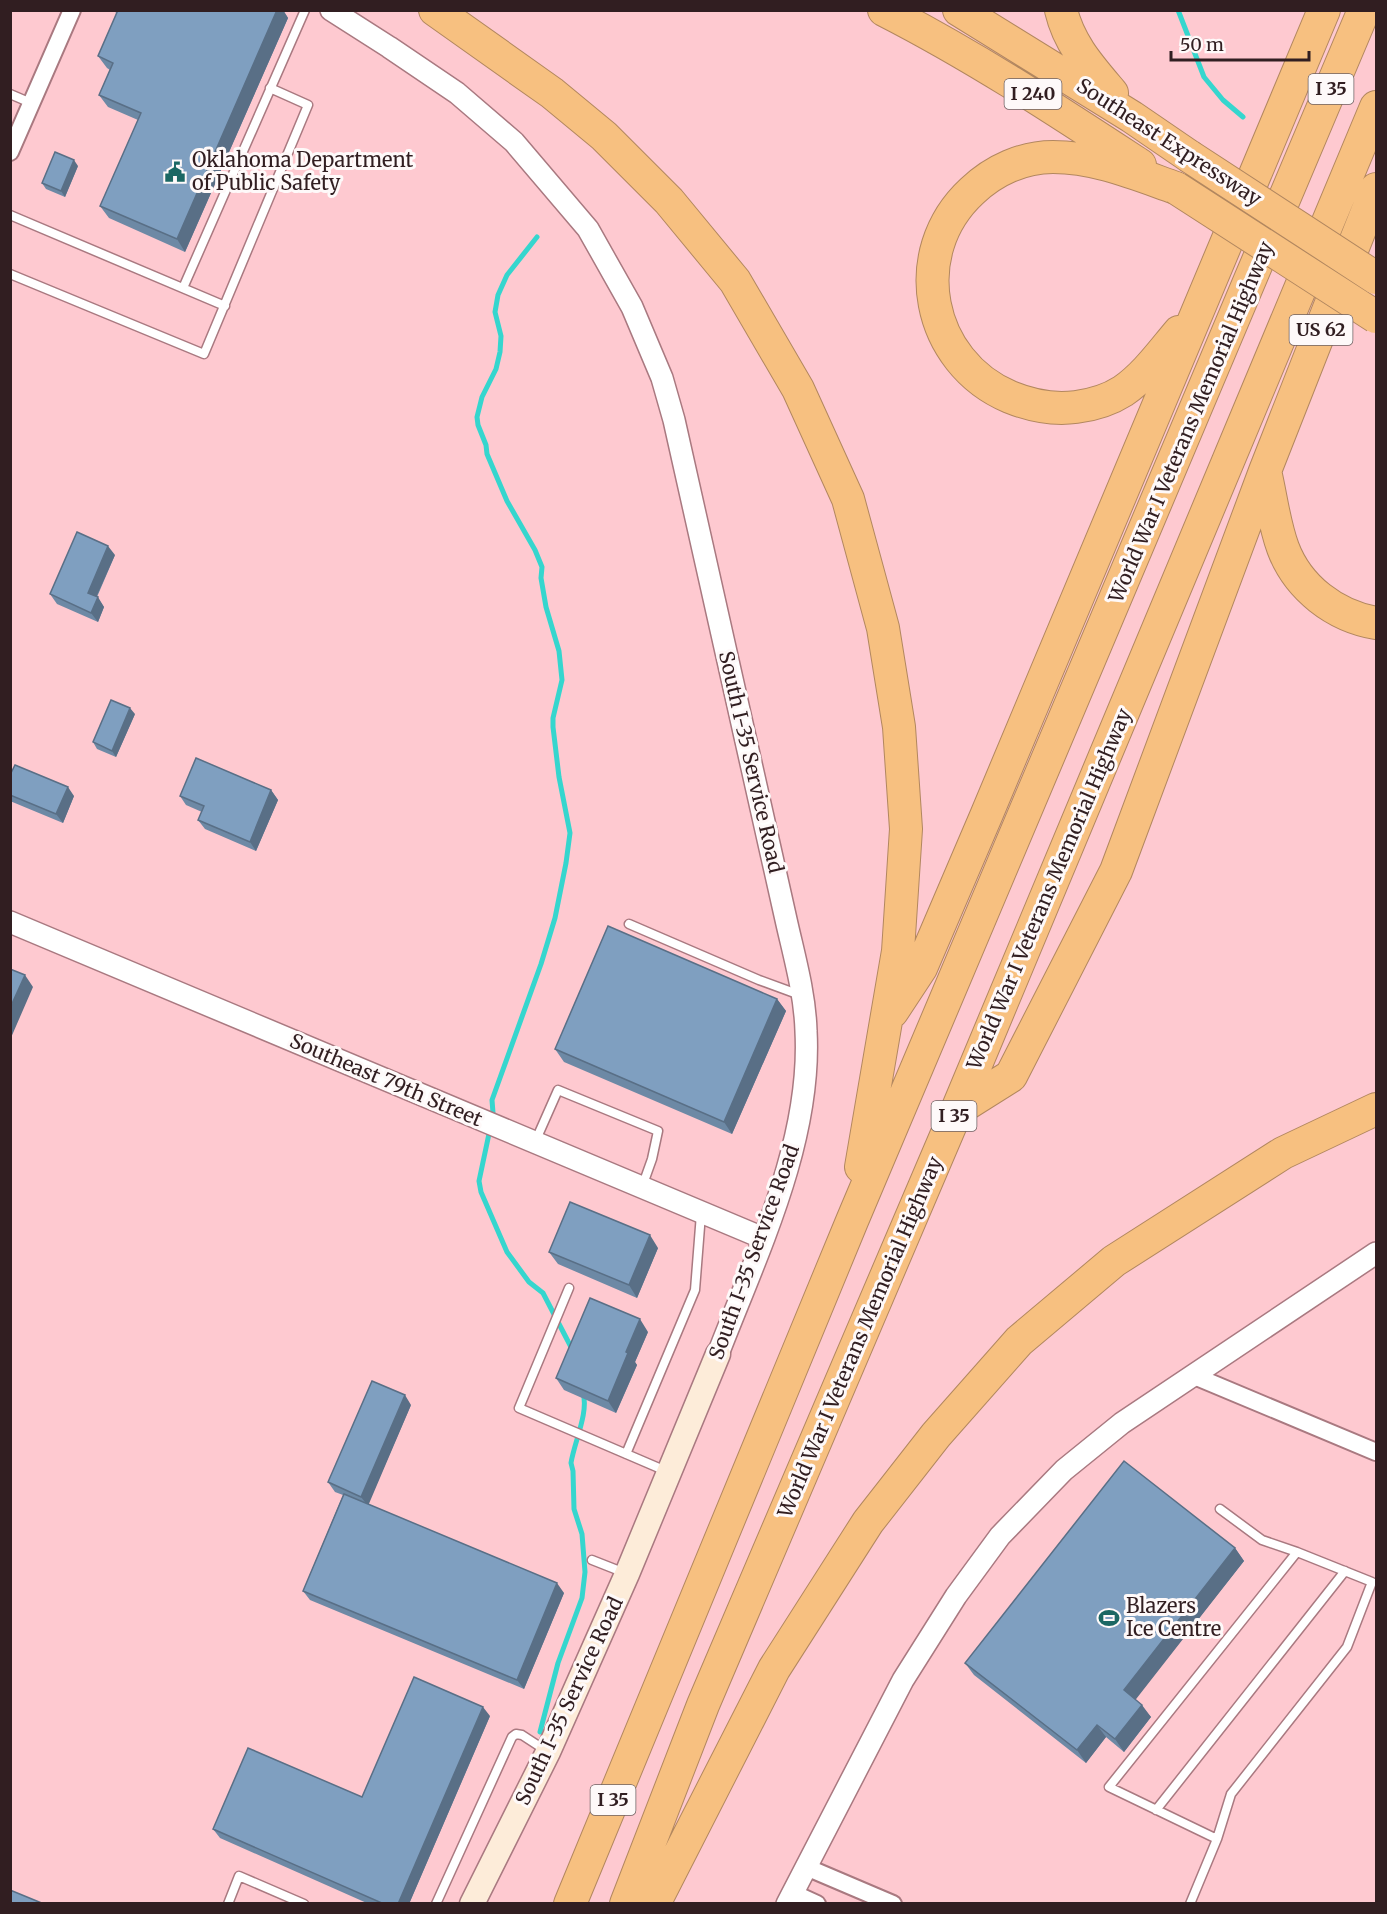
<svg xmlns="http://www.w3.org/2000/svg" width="1387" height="1914" font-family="Merriweather,serif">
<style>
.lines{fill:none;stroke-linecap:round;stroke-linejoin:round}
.stream{stroke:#35d6ce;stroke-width:5}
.service-casing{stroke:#a97980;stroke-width:11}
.minor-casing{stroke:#a97980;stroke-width:20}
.tertiary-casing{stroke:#a97980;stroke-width:24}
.secondary-casing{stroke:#a97980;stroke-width:27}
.motorway-casing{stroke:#b2875f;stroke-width:34}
.service{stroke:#fff;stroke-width:8}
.minor{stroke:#fff;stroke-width:16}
.tertiary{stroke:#fff;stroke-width:21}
.secondary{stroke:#fdecd9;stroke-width:24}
.motorway{stroke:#f7c080;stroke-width:32}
.motorway-bridge-casing{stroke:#b2875f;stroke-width:34;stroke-linecap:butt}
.motorway-bridge{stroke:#f7c080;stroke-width:32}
.wall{fill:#6d89a5}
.shaded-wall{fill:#596f86}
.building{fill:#7f9fc0;stroke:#596f86;stroke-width:1.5}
.labels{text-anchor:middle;stroke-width:6;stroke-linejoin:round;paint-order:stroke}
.shield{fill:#fef9f9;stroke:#6e6062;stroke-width:1.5}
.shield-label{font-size:18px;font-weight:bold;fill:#311e21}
.street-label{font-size:20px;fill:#311e21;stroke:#fef9f9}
.poi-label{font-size:20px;fill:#311e21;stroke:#fef9f9;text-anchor:start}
</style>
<rect width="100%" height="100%" fill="#fec9d0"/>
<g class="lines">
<path class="stream" d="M 1178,10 L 1204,77 L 1223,100 L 1243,117
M 492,1120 L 493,1113 L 492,1100 L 541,964 L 555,918 L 566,863 L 570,833 L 559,777 L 553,727 L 553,718 L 562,680 L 559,651 L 546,607 L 541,578 L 542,567 L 535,550 L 507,501 L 487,454 L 486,445 L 478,425 L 477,417 L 482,397 L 496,369 L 500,352 L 501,336 L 495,312 L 498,295 L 507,275 L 537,237
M 490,1129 L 479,1181 L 481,1192 L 507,1252 L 529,1282 L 543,1293 L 572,1349
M 540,1732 L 558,1663 L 582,1598 L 585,1572 L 582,1534 L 574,1509 L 573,1471 L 571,1463 C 574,1443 589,1412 583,1393"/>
<g class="service-casing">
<path id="service" d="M 10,94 L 31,103
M 10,215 L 225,306
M 10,274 L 204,354 L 308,105 L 270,88
M 183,288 L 305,10
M 629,924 L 759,980 L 800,995
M 535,1142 L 558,1090 L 658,1131 L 652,1159 L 642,1187
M 569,1288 L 519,1408 L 666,1471
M 626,1454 L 695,1290 L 701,1214
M 1220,1509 L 1262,1540 L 1297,1552
M 592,1560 L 625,1573
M 1156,1810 L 1345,1571
M 228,1904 L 239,1876 L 304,1904
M 436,1904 L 512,1737 L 516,1734 L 522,1735 L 545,1750
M 1190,1904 L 1217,1839 L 1231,1794 L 1347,1647 L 1372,1582 L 1297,1552 L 1109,1787 L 1217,1839"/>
</g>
<g class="minor-casing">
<path id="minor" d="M 10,152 L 72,10
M 1192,1375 L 1376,1452
M 806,1867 L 893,1904
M 793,1893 L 817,1904"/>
</g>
<g class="tertiary-casing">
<path id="tertiary" d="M 331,10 L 389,47 L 457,93 L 514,142 L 588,229 L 632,307 L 662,378 L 674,420 L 787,924 C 795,959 805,995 806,1031 C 812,1141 757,1253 718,1354
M 10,922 L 763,1238
M 787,1904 L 903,1680 L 956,1596 L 1000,1536 L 1064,1470 L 1122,1423 L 1376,1253"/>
</g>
<g class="secondary-casing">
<path id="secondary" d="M 472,1904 L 548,1752 L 627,1574 L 718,1354"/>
</g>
<g class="motorway-casing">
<path id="motorway" d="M 435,10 L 552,93 L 604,136 L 669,201 L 735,281 L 798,389 L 848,499 L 883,628 L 899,727 L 906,829 L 898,951 L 861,1167
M 884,10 C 974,56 1056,110 1140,165
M 959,10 L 1132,117 L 1189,156
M 1061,10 C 1069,44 1090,67 1112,93
M 1176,188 C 1136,174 1096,157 1053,157 C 1023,157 994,170 972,191 C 905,253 927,362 1010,397 C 1032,406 1053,410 1076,407 C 1092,405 1109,400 1123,391 C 1145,376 1162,352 1179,332
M 1265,471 C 1271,496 1274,524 1283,548 C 1298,588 1335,616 1376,623
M 892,1012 L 921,968 L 986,816 L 1324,10
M 957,1110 L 1011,1076 L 1116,871 L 1265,471 L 1376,189
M 570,1904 L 852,1221 L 1364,10
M 626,1904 L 703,1705 L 957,1110 L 1376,107
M 654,1904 L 774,1669 L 868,1522 L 936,1435 L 1019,1341 L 1114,1261 L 1283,1153 L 1376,1109"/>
</g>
<use href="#service" class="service"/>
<use href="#minor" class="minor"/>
<use href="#tertiary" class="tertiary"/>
<use href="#secondary" class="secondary"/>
<use href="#motorway" class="motorway"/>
<g class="motorway-bridge-casing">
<path id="motorway-bridge" d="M 1189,156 L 1376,278
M 1176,188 L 1376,317"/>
</g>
<use href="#motorway-bridge" class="motorway-bridge"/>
</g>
<path class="wall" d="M 111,10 L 283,10 L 288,18 L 185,252 L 109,218 L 100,206 L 138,120 L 108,107 L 99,95 L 110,70 L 107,68 L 98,56 L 117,13 Z
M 78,166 L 65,197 L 46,189 L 42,183 Z
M 115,555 L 97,597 L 104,607 L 98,622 L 57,604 L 50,594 Z
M 135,714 L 116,757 L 97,749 L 93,742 Z
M 10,775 L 74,796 L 63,823 L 10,801 Z
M 271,790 L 278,800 L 256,851 L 205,829 L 198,820 L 202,812 L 186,805 L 180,796 Z
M 777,999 L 786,1011 L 732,1134 L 564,1062 L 555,1049 Z
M 658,1248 L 637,1298 L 558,1264 L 549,1252 Z
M 648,1332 L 635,1362 L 637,1365 L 616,1413 L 564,1390 L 556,1378 Z
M 411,1405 L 368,1504 L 564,1593 L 524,1689 L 310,1600 L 303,1591 L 343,1495 L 335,1492 L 328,1482 Z
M 1235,1548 L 1244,1561 L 1135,1699 L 1151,1717 L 1124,1752 L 1106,1737 L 1086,1763 L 974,1675 L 965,1663 Z
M 490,1716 L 409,1904 L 369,1904 L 220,1838 L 213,1829 L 362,1797 Z"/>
<path class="shaded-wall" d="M 277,10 L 283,10 L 288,18 L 185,252 L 177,239 Z
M 74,160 L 78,166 L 65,197 L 61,191 Z
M 108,546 L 115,555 L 94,602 L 88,593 Z
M 98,597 L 104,607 L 98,622 L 91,613 Z
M 130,708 L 135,714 L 116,757 L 112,751 Z
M 68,787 L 74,796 L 63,823 L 56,814 Z
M 271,790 L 278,800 L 256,851 L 250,842 Z
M 25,975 L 33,987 L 10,1040 L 10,1008 Z
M 777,999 L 786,1011 L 732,1134 L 724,1122 Z
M 650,1235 L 658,1248 L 637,1298 L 629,1285 Z
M 640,1319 L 648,1332 L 635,1362 L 637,1365 L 616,1413 L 608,1401 L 626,1352 Z
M 405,1395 L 411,1405 L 368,1506 L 361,1497 Z
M 1235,1548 L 1244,1561 L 1133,1703 L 1124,1690 Z
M 557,1583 L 564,1593 L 524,1689 L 517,1680 Z
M 1142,1705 L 1151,1717 L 1124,1752 L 1115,1739 Z
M 483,1707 L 490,1716 L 409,1904 L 398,1904 Z
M 1097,1725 L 1106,1737 L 1086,1763 L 1077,1750 Z"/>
<path class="building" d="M 118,10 L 277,10 L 177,239 L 100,206 L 141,113 L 99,95 L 113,63 L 98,56 Z
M 55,152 L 74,160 L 61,191 L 42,183 Z
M 77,532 L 108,546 L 88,593 L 98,597 L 91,613 L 50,594 Z
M 111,700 L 130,708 L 112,751 L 93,742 Z
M 196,758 L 271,790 L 250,842 L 198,820 L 204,806 L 180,796 Z
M 15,765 L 68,787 L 56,814 L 10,795 L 10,775 Z
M 608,926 L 777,999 L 724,1122 L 555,1049 Z
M 10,969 L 25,975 L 10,1008 Z
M 570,1202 L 650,1235 L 629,1285 L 549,1252 Z
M 590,1298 L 640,1319 L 626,1352 L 628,1353 L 608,1401 L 556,1378 Z
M 372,1381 L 405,1395 L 361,1497 L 328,1482 Z
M 1124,1461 L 1235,1548 L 1124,1690 L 1142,1705 L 1115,1739 L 1097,1725 L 1077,1750 L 965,1663 Z
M 344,1494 L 557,1583 L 517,1680 L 303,1591 Z
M 414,1677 L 483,1707 L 398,1904 L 384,1904 L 213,1829 L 248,1748 L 362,1797 Z
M 10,1890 L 44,1904 L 10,1904 Z"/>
<defs>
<g id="civic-bare" transform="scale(1.62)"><path d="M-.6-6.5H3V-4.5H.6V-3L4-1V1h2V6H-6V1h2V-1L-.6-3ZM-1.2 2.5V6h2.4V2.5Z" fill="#1b6763" stroke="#fef9f9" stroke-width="2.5" paint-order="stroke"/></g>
<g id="stadium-bare" transform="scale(1.62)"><path d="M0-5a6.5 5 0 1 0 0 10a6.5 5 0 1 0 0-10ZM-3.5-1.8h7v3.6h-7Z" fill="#1b6763" stroke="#fef9f9" stroke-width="2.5" paint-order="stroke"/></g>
</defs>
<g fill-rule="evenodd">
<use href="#civic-bare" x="175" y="172"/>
<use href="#stadium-bare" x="1109" y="1618"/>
</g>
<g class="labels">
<g class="shield">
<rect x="1308.5" y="74" width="45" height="30" rx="4.5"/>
<rect x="1004.5" y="79" width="57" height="30" rx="4.5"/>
<rect x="1289.5" y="315" width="63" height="30" rx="4.5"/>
<rect x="931.5" y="1101" width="45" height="30" rx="4.5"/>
<rect x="590.5" y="1785" width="45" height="30" rx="4.5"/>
</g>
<g class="shield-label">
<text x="1331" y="95">I 35</text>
<text x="1033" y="100">I 240</text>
<text x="1321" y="336">US 62</text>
<text x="954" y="1122">I 35</text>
<text x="613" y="1806">I 35</text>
</g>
<g class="street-label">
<text transform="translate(1169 142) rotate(33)" y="7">Southeast Expressway</text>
<text transform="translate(1191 422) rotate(-67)" y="7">World War I Veterans Memorial Highway</text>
<text transform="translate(751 762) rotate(77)" y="7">South I-35 Service Road</text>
<text transform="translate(1049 889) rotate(-67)" y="7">World War I Veterans Memorial Highway</text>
<text transform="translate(386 1080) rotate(23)" y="7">Southeast 79th Street</text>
<text transform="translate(754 1252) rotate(-70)" y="7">South I-35 Service Road</text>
<text transform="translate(860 1337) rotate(-67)" y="7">World War I Veterans Memorial Highway</text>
<text transform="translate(569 1701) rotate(-65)" y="7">South I-35 Service Road</text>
</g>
<g class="poi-label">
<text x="192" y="167">Oklahoma Department<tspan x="192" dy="23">of Public Safety</tspan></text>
<text x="1126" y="1613">Blazers<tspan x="1126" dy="23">Ice Centre</tspan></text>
</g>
</g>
<rect width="1387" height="1914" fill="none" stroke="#311e21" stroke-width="24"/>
<path d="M1171 51v9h138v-9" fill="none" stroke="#311e21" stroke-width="3"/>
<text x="1180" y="51" font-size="18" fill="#311e21" stroke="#fef9f9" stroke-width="4.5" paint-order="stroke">50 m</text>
</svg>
